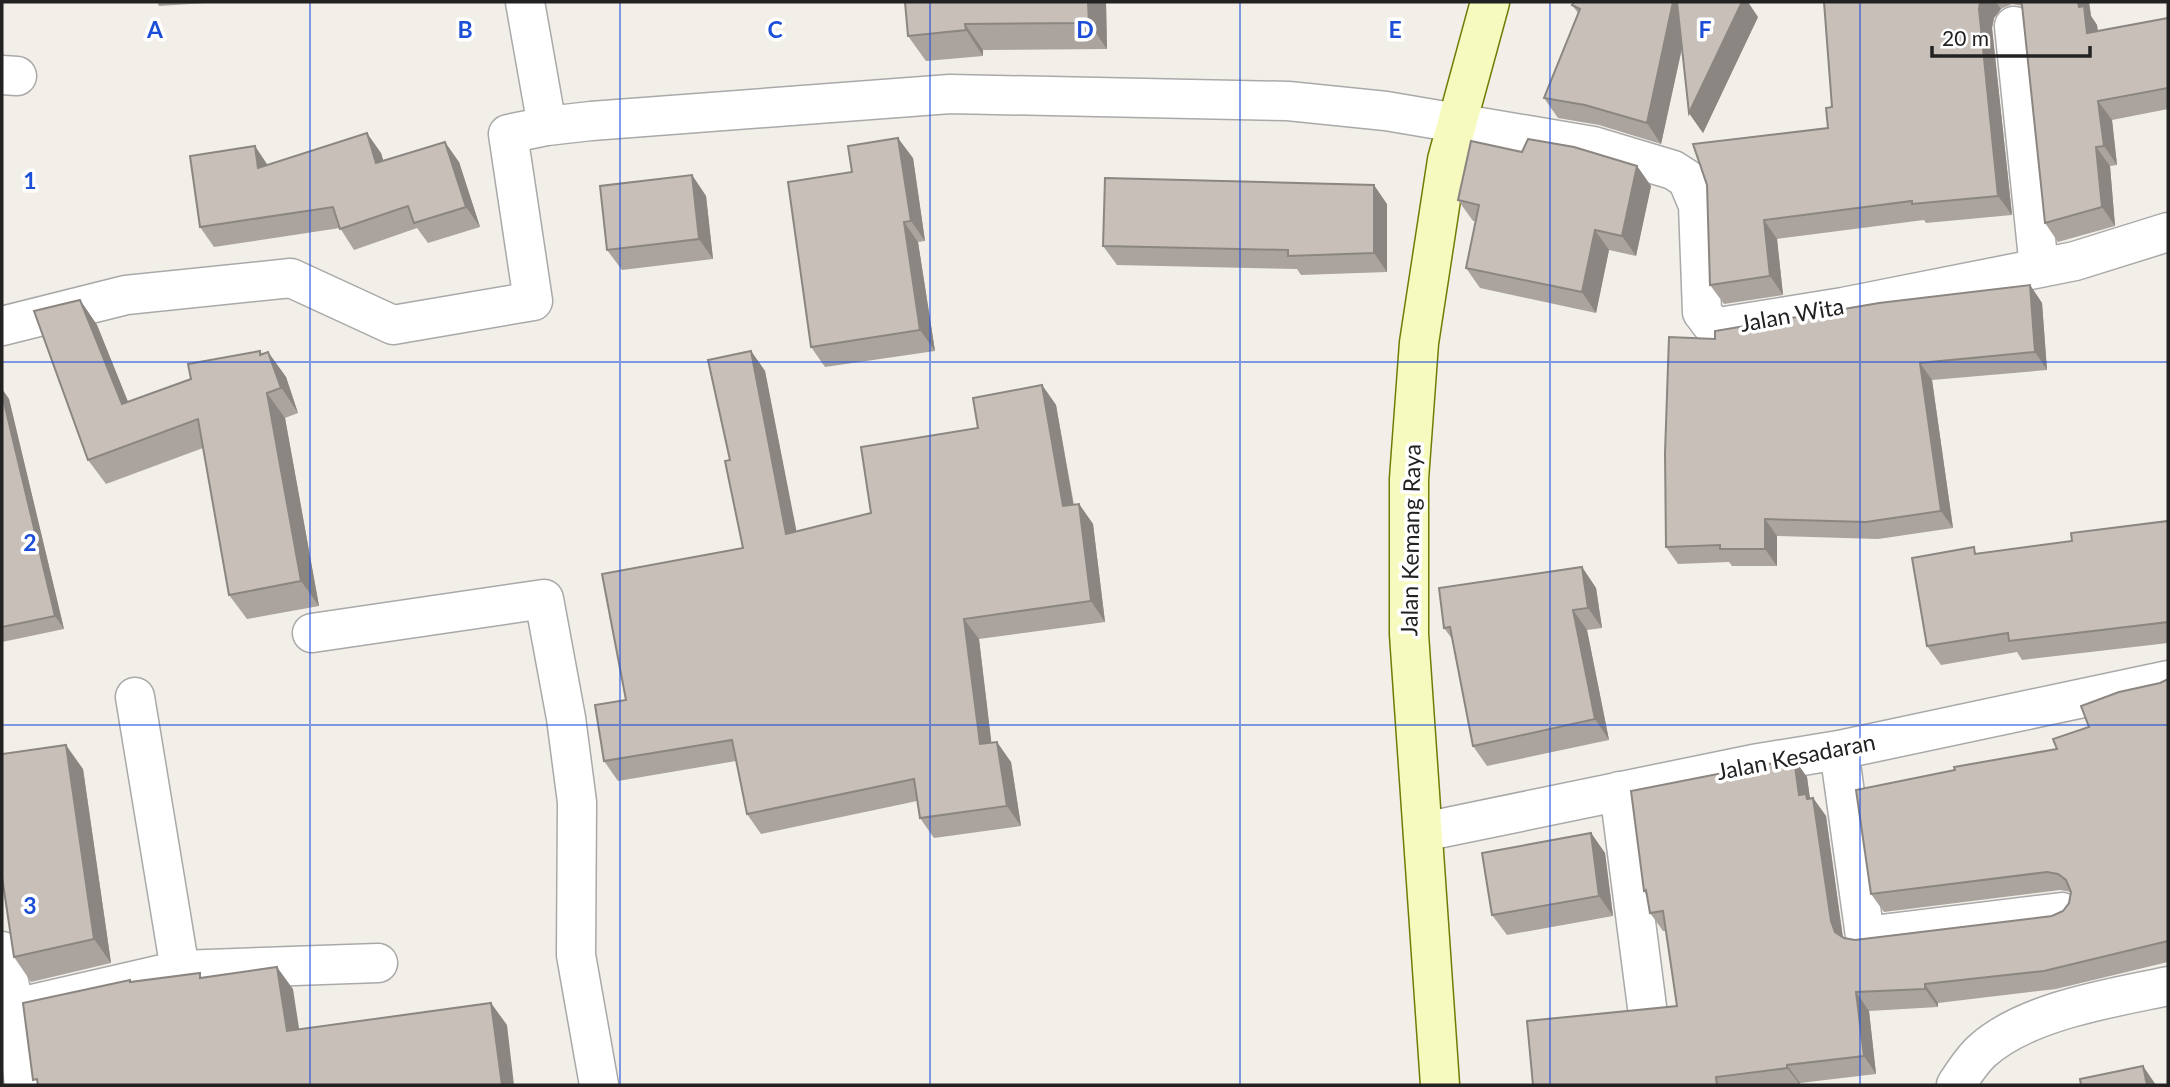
<svg xmlns="http://www.w3.org/2000/svg" width="2170" height="1087" font-family="Lato,sans-serif">
<style>
.lines{fill:none;stroke-linecap:round;stroke-linejoin:round}
.street-casing{stroke:#a9a9a9;stroke-width:41}
.secondary-casing{stroke:#707d05;stroke-width:41}
.street{stroke:#fff;stroke-width:38}
.secondary{stroke:#f7fabf;stroke-width:38}
.wall{fill:#aba49e}
.shaded-wall{fill:#8b8681}
.building{fill:#c7bfb8;stroke:#8b8681;stroke-width:2}
.grid{fill:none;stroke:#1d4ed8;stroke-width:2;stroke-opacity:0.55}
.labels{text-anchor:middle;stroke-width:7;stroke-linejoin:round;paint-order:stroke}
.street-label{font-size:23px;fill:#222;stroke:#fff}
.grid-label{font-size:23px;text-anchor:middle;font-weight:bold;fill:#1d4ed8;stroke:#fff;stroke-width:7;stroke-linejoin:round;paint-order:stroke}
</style>
<rect width="100%" height="100%" fill="#f2efe9"/>
<g class="lines">
<g class="street-casing">
<path id="street" d="M 525,2 L 547,126
M 2014,26 L 2039,268
M 2,75 L 17,76
M 2,326 L 126,295 L 291,278 L 393,325 L 533,301 L 508,134 L 547,126 L 591,121 L 950,94 L 1288,101 L 1386,111 L 1593,146 L 1673,170 L 1687,179 L 1698,205 L 1702,312 L 1711,324 L 1719,327 L 1843,307 L 2075,261 L 2168,232
M 312,633 L 544,599 L 566,718 L 577,802 L 576,955 L 599,1085
M 135,697 L 180,970
M 1839,750 L 1865,936 L 2062,912
M 1619,791 L 1647,1007
M 1423,832 L 1753,764 L 1839,750 L 2168,680
M 2,951 L 15,1008 L 24,1085
M 15,1008 L 180,970 L 378,963
M 1956,1085 C 1963,1074 1972,1060 1982,1051 C 2026,1011 2111,998 2168,986"/>
</g>
<g class="secondary-casing">
<path id="secondary" d="M 1440,1085 L 1409,634 L 1409,479 L 1419,343 L 1447,160 L 1490,2"/>
</g>
<use href="#street" class="street"/>
<use href="#secondary" class="secondary"/>
</g>
<path class="wall" d="M 157,2 L 221,2 L 159,6 Z
M 905,2 L 1106,2 L 1107,49 L 983,50 L 983,56 L 926,61 L 908,36 Z
M 1824,2 L 2089,2 L 2091,16 L 2097,25 L 2098,31 L 2168,18 L 2168,109 L 2112,120 L 2117,165 L 2110,166 L 2115,226 L 2058,242 L 2045,223 L 2023,6 L 2012,4 L 2001,9 L 1994,18 L 1992,28 L 2012,215 L 1926,223 L 1924,220 L 1777,239 L 1783,295 L 1724,304 L 1710,285 L 1828,128 L 1832,107 Z
M 1572,5 L 1758,17 L 1703,133 L 1689,113 L 1682,48 L 1661,144 L 1599,125 L 1558,118 L 1544,98 L 1578,13 Z
M 381,153 L 383,160 L 459,162 L 480,227 L 428,243 L 417,228 L 354,250 L 340,228 L 214,247 L 200,227 L 268,165 Z
M 913,158 L 925,241 L 918,242 L 935,351 L 825,367 L 811,347 L 852,172 Z
M 1637,166 L 1651,186 L 1636,256 L 1609,250 L 1596,313 L 1480,288 L 1466,268 L 1476,221 L 1473,221 L 1458,200 Z
M 692,175 L 706,196 L 713,259 L 622,270 L 607,250 Z
M 1387,204 L 1387,272 L 1301,275 L 1297,269 L 1117,265 L 1103,246 Z
M 2030,285 L 2042,303 L 2047,370 L 1932,380 L 1953,528 L 1878,539 L 1777,536 L 1777,566 L 1732,566 L 1729,562 L 1678,564 L 1666,547 L 1715,339 Z
M 80,300 L 97,325 L 128,402 L 191,379 L 260,351 L 262,354 L 268,352 L 286,377 L 298,413 L 285,418 L 319,606 L 247,619 L 229,595 L 203,448 L 106,484 L 88,460 Z
M 751,351 L 765,371 L 796,532 L 871,513 L 978,428 L 1042,385 L 1056,405 L 1074,505 L 1079,504 L 1093,524 L 1105,622 L 979,639 L 991,742 L 1011,762 L 1021,826 L 934,838 L 920,818 L 917,801 L 761,834 L 747,814 L 736,761 L 618,781 L 604,761 L 626,700 L 743,548 L 730,460 Z
M 2,389 L 9,399 L 64,629 L 2,642 Z
M 2168,521 L 2168,643 L 2022,660 L 2017,652 L 1941,665 L 1927,646 L 1979,554 L 2072,541 Z
M 1582,567 L 1596,588 L 1602,628 L 1587,630 L 1609,740 L 1487,766 L 1473,746 L 1453,640 L 1444,628 Z
M 2168,679 L 2168,962 L 2056,989 L 1938,1003 L 1938,1007 L 1869,1011 L 1876,1074 L 1800,1083 L 1800,1085 L 1533,1085 L 1677,1006 L 1666,931 L 1663,931 L 1650,913 L 1647,896 L 1644,891 L 1794,759 L 1807,777 L 1810,799 L 1813,798 L 1826,816 L 1843,937 L 1844,938 L 1855,940 L 2052,916 L 2063,911 L 2069,903 L 2071,892 L 2060,890 L 1884,912 L 1871,894 L 2057,749 L 2089,727 Z
M 83,769 L 111,963 L 31,982 L 14,957 Z
M 1591,833 L 1605,853 L 1613,916 L 1507,935 L 1492,915 Z"/>
<path class="shaded-wall" d="M 1088,2 L 1106,2 L 1107,49 L 1089,23 Z
M 1673,2 L 1683,2 L 1690,11 L 1661,144 L 1647,123 Z
M 1742,2 L 1748,2 L 1758,17 L 1703,133 L 1689,113 Z
M 1980,2 L 1996,2 L 2001,9 L 1994,18 L 1992,28 L 2012,215 L 1998,196 L 1979,9 Z
M 2078,2 L 2089,2 L 2091,16 L 2097,25 L 2100,52 L 2087,33 Z
M 965,24 L 983,50 L 983,56 L 966,30 Z
M 2098,101 L 2112,120 L 2117,165 L 2104,146 Z
M 367,133 L 381,153 L 390,183 L 376,163 Z
M 898,138 L 913,158 L 925,241 L 911,221 Z
M 445,142 L 459,162 L 480,227 L 466,207 Z
M 255,146 L 269,167 L 258,168 Z
M 2096,147 L 2110,166 L 2115,226 L 2102,207 Z
M 1637,166 L 1651,186 L 1636,256 L 1622,236 Z
M 692,175 L 706,196 L 713,259 L 699,239 Z
M 1374,185 L 1387,204 L 1387,272 L 1374,253 Z
M 1764,220 L 1777,239 L 1783,295 L 1770,276 Z
M 904,222 L 918,242 L 935,351 L 920,330 Z
M 1595,230 L 1609,250 L 1596,313 L 1582,292 Z
M 2030,285 L 2042,303 L 2047,370 L 2035,352 Z
M 80,300 L 97,325 L 139,429 L 122,404 Z
M 260,351 L 276,375 L 268,352 L 286,377 L 298,413 L 260,355 Z
M 751,351 L 765,371 L 801,554 L 786,534 Z
M 1920,363 L 1932,380 L 1953,528 L 1941,511 Z
M 1042,385 L 1056,405 L 1077,526 L 1063,506 Z
M 2,389 L 9,399 L 64,629 L 55,616 L 2,394 Z
M 267,393 L 285,418 L 319,606 L 301,581 Z
M 1079,504 L 1093,524 L 1105,622 L 1091,601 Z
M 1765,519 L 1777,536 L 1777,566 L 1765,549 Z
M 1582,567 L 1596,588 L 1602,628 L 1588,608 Z
M 1573,610 L 1587,630 L 1609,740 L 1595,719 Z
M 964,619 L 979,639 L 994,764 L 980,744 Z
M 997,742 L 1011,762 L 1021,826 L 1007,806 Z
M 66,745 L 83,769 L 111,963 L 94,939 Z
M 1794,759 L 1807,777 L 1810,799 L 1813,798 L 1826,816 L 1843,939 L 1835,932 L 1831,921 L 1799,795 Z
M 1591,833 L 1605,853 L 1613,916 L 1599,896 Z
M 277,967 L 293,989 L 303,1054 L 287,1031 Z
M 1925,984 L 1938,1003 L 1938,1007 L 1925,989 Z
M 1856,992 L 1869,1011 L 1876,1074 L 1864,1056 Z
M 491,1003 L 507,1025 L 514,1085 L 502,1085 Z
M 1787,1065 L 1800,1083 L 1800,1085 L 1787,1068 Z
M 2143,1066 L 2156,1085 L 2147,1085 Z"/>
<path class="building" d="M 905,2 L 1088,2 L 1089,23 L 965,24 L 966,30 L 908,36 Z
M 1574,2 L 1673,2 L 1647,123 L 1585,105 L 1544,98 L 1580,9 L 1572,5 Z
M 1677,2 L 1742,2 L 1689,113 Z
M 1824,2 L 1980,2 L 1979,9 L 1998,196 L 1912,204 L 1912,201 L 1764,220 L 1770,276 L 1710,285 L 1707,185 L 1693,144 L 1828,128 L 1826,108 L 1832,107 Z
M 2021,2 L 2078,2 L 2079,7 L 2084,6 L 2087,33 L 2168,18 L 2168,88 L 2098,101 L 2104,146 L 2096,147 L 2102,207 L 2045,223 L 2022,5 Z
M 367,133 L 376,163 L 445,142 L 466,207 L 414,223 L 408,206 L 340,229 L 333,207 L 200,227 L 190,156 L 255,146 L 258,168 Z
M 898,138 L 911,221 L 904,222 L 920,330 L 811,347 L 788,182 L 852,172 L 848,146 Z
M 1528,139 L 1574,147 L 1637,166 L 1622,236 L 1595,230 L 1582,292 L 1466,268 L 1479,205 L 1458,200 L 1471,141 L 1522,152 Z
M 692,175 L 699,239 L 607,250 L 600,186 Z
M 1105,178 L 1374,185 L 1374,253 L 1288,256 L 1288,250 L 1103,246 Z
M 2030,285 L 2035,352 L 1920,363 L 1941,511 L 1866,522 L 1765,519 L 1765,549 L 1720,549 L 1720,545 L 1666,547 L 1665,453 L 1669,337 L 1715,339 L 1715,331 L 1879,303 Z
M 80,300 L 122,404 L 191,379 L 188,364 L 260,351 L 260,355 L 268,352 L 281,388 L 267,393 L 301,581 L 229,595 L 198,419 L 88,460 L 34,311 Z
M 751,351 L 786,534 L 871,513 L 861,447 L 978,428 L 973,398 L 1042,385 L 1063,506 L 1079,504 L 1091,601 L 964,619 L 980,744 L 997,742 L 1007,806 L 920,818 L 914,779 L 747,814 L 732,740 L 604,761 L 595,705 L 626,700 L 602,574 L 743,548 L 725,461 L 730,460 L 708,360 Z
M 2,394 L 55,616 L 2,627 Z
M 2168,521 L 2168,622 L 2009,641 L 2008,633 L 1927,646 L 1912,558 L 1974,547 L 1975,554 L 2072,541 L 2071,533 Z
M 1582,567 L 1588,608 L 1573,610 L 1595,719 L 1473,746 L 1450,627 L 1444,628 L 1439,588 Z
M 2168,679 L 2168,941 L 2044,971 L 1925,984 L 1925,989 L 1856,992 L 1864,1056 L 1787,1065 L 1787,1068 L 1716,1077 L 1717,1085 L 1533,1085 L 1527,1021 L 1677,1006 L 1663,911 L 1650,913 L 1646,890 L 1644,891 L 1631,791 L 1794,759 L 1799,795 L 1806,794 L 1807,799 L 1813,798 L 1831,921 L 1835,932 L 1844,938 L 1855,940 L 2052,916 L 2063,911 L 2069,903 L 2071,892 L 2066,880 L 2058,874 L 2047,872 L 1871,894 L 1856,790 L 1955,770 L 1954,767 L 2057,749 L 2053,739 L 2089,727 L 2081,706 L 2119,692 L 2160,683 Z
M 66,745 L 94,939 L 14,957 L 2,877 L 2,754 Z
M 1591,833 L 1599,896 L 1492,915 L 1482,853 Z
M 277,967 L 287,1031 L 491,1003 L 502,1085 L 38,1085 L 37,1079 L 33,1080 L 23,1003 L 130,980 L 130,982 L 200,973 L 200,978 Z
M 2143,1066 L 2147,1085 L 2081,1085 L 2080,1079 Z"/>
<path class="grid" d="M 310,2 L 310,1085M 620,2 L 620,1085M 930,2 L 930,1085M 1240,2 L 1240,1085M 1550,2 L 1550,1085M 1860,2 L 1860,1085M 2,362 L 2168,362M 2,725 L 2168,725"/>
<g class="labels">
<g class="street-label">
<text transform="translate(1792 315) rotate(-10)" y="8">Jalan Wita</text>
<text transform="translate(1411 540) rotate(-89)" y="8">Jalan Kemang Raya</text>
<text transform="translate(1796 757) rotate(-11)" y="8">Jalan Kesadaran</text>
</g>
</g>
<g class="grid-label">
<text x="155" y="38">A</text>
<text x="465" y="38">B</text>
<text x="775" y="38">C</text>
<text x="1085" y="38">D</text>
<text x="1395" y="38">E</text>
<text x="1705" y="38">F</text>
<text x="30" y="189">1</text>
<text x="30" y="551">2</text>
<text x="30" y="914">3</text>
</g>
<rect width="2170" height="1087" fill="none" stroke="#222222" stroke-width="7"/>
<path d="M1932 46v10h158v-10" fill="none" stroke="#222222" stroke-width="3.5"/>
<text x="1942" y="46" font-size="21" fill="#222222" stroke="#ffffff" stroke-width="5" paint-order="stroke">20 m</text>
</svg>
